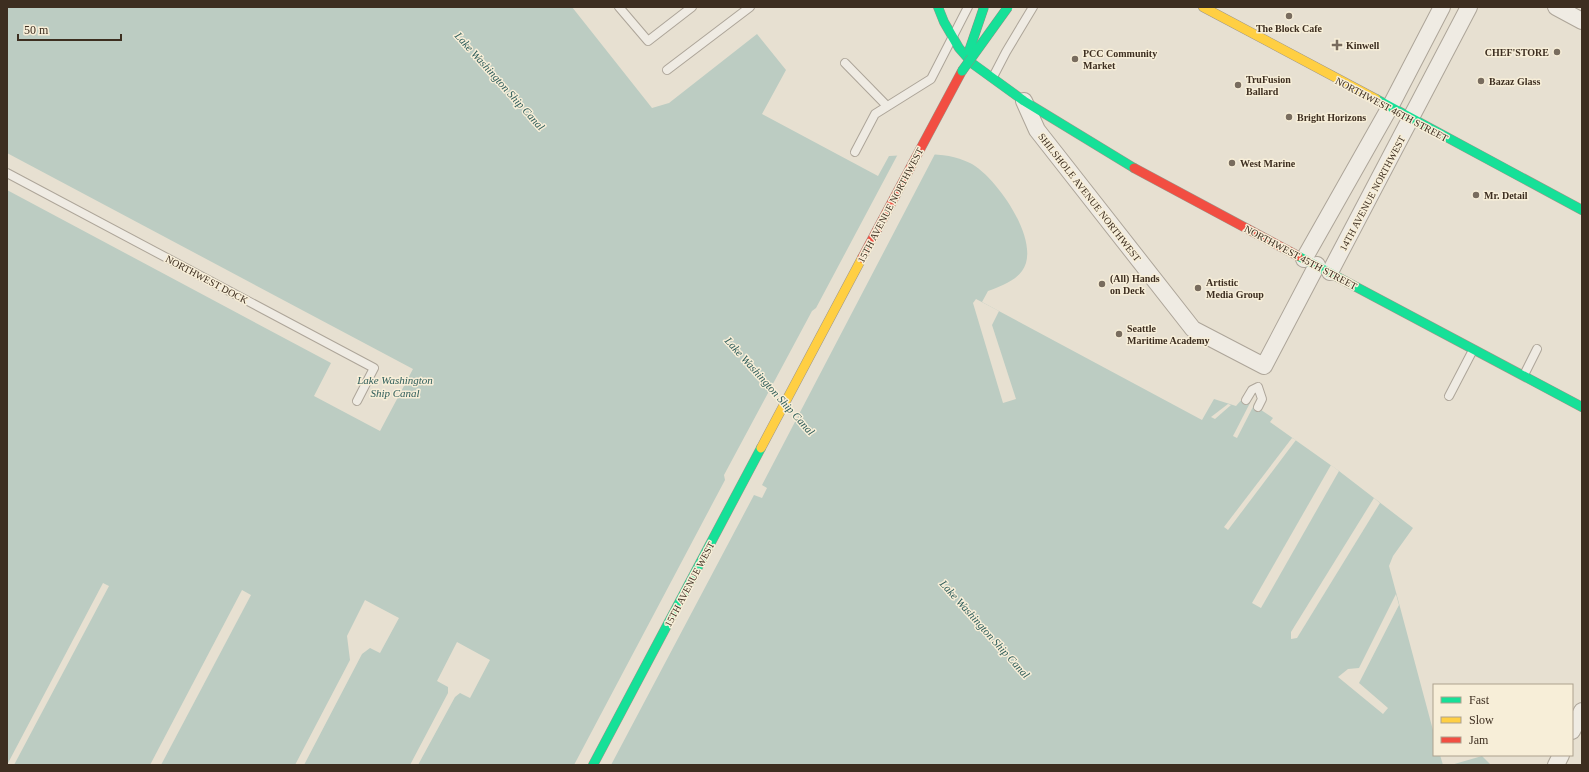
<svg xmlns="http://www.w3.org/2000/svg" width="1589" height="772" font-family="Georgia,serif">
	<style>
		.water { fill: #bcccc2 }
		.pier { fill: #e7e0d1 }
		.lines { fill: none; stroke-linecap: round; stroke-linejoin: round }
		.lane-casing { stroke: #ada599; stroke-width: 10 }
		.street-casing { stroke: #ada599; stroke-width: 18 }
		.fast-casing { stroke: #9c958a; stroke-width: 10 }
		.slow-casing { stroke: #9c958a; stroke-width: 10 }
		.jam-casing { stroke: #9c958a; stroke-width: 10 }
		.lane { stroke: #efebe3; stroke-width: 8 }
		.street { stroke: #efebe3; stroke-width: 16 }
		.fast { stroke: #16e098; stroke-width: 9 }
		.slow { stroke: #ffcf43; stroke-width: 9 }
		.jam { stroke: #f24e42; stroke-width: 9 }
		.fast-bridge-casing { stroke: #928b80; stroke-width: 10; stroke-linecap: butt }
		.fast-bridge { stroke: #16e098; stroke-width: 9 }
		.poi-dot { fill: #786c5e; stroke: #f7eed8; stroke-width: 1.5 }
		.labels { text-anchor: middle; stroke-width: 3; stroke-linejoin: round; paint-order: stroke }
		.poi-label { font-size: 10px; font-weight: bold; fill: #3d2e20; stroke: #f7eed8; text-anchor: start }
		.street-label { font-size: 10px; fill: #3d2e20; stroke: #f7eed8 }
		.water-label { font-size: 11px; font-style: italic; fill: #2f5d5a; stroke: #f7eed8 }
	</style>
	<rect width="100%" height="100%" fill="#e7e0d1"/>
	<!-- water -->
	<g class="water">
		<path d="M7,7H572L652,108L669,103L757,34L786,70L762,114L878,176L889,156C917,155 944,150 970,163C996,176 1043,243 1022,271C1015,281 999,287 988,291L982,302L1202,420L1214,399L1236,406L1243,398L1273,418L1270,422L1339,471L1413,528L1393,556L1389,566L1434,734V755H1440L1443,765H7Z"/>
		<path d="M1482,756L1491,765H1451Z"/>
	</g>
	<!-- pier -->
	<g class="pier">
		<path d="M936,152L762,485L767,488L762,498L754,495L611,765H574L725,480L724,475L812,311L816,308L898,154Z"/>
		<path d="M7,153L413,369L380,431L314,396L331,363L7,190Z"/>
		<path d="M976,299L999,311L992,325L1016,399L1003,403L973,303Z"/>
		<path d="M1251,401L1255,403L1237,438L1233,436Z"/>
		<path d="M1228,404L1231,405L1215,419L1211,417Z"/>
		<path d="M1292,438L1296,440L1228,530L1224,527Z"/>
		<path d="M1331,465L1339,471L1261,608L1252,603Z"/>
		<path d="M1374,498L1380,503L1297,638L1291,639V632Z"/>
		<path d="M103,583L109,586L14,765H7Z"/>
		<path d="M242,590L251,595L161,765H150Z"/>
		<path d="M1396,594L1399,605L1359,683L1388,708L1383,714L1338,677L1348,669L1359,668Z"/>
		<path d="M365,600L399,618L380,653L370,648L362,654L304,765H295L350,660L347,636Z"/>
		<path d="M457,642L490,660L470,698L460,693L455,697L418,765H410L448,693V687L437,681Z"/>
	</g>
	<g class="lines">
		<defs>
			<g id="lane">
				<path d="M619,7L648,41L692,7"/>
				<path d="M845,63L887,106"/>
				<path d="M667,70L750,7"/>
				<path d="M993,77L1006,52L1033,7"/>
				<path d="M855,152L875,114L931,79L968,7"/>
				<path d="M7,173L374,368L357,401"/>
				<path d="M1524,375L1537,349"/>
				<path d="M1449,396L1473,350"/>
				<path d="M1246,400L1252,390L1258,387L1262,399L1258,407"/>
			</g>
			<g id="street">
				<path d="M1556,7L1582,21"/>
				<path d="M1024,101L1037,130L1193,329L1264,366L1317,265"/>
				<path d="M1304,259L1390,107L1442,7"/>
				<path d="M1330,272L1469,7"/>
				<path d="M1572,731L1582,711"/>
				<path d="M1556,765L1561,755"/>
			</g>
			<g id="fast">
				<path d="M938,7L944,22L959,48L973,64L1024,101L1134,168"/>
				<path d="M1376,99L1582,210"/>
				<path d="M1298,256L1582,407"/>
				<path d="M593,765L761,448"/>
			</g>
			<g id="slow">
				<path d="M1203,7L1376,99"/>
				<path d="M761,448L862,258"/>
			</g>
			<g id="jam">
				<path d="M1134,168L1298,256"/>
				<path d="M862,258L962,71"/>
			</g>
		</defs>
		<!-- lane casing -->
		<use href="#lane" class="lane-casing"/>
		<!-- street casing -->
		<use href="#street" class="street-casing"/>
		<!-- fast casing -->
		<use href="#fast" class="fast-casing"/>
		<!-- slow casing -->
		<use href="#slow" class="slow-casing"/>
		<!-- jam casing -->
		<use href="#jam" class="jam-casing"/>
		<!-- lane -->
		<use href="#lane" class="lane"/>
		<!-- street -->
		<use href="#street" class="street"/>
		<!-- fast -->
		<use href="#fast" class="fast"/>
		<!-- slow -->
		<use href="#slow" class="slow"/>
		<!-- jam -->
		<use href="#jam" class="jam"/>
		<defs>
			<g id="fast-bridge">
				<path d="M969,51L984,7"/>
				<path d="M962,71L1008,7"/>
			</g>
		</defs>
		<!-- fast-bridge casing -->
		<use href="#fast-bridge" class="fast-bridge-casing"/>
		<!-- fast-bridge -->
		<use href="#fast-bridge" class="fast-bridge"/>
	</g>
	<!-- markers -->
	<g class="poi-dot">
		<circle cx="1289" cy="16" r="4"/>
		<path d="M1335 39h4v4h4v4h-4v4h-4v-4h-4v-4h4z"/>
		<circle cx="1557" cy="52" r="4"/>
		<circle cx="1075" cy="59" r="4"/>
		<circle cx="1481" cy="81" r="4"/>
		<circle cx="1238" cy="85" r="4"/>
		<circle cx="1289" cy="117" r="4"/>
		<circle cx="1232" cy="163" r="4"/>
		<circle cx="1476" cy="195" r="4"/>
		<circle cx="1102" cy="284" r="4"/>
		<circle cx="1198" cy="288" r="4"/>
		<circle cx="1119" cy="334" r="4"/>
	</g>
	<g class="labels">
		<!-- poi labels -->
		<g class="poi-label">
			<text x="1289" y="32" text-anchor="middle">The Block Cafe</text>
			<text x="1346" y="49">Kinwell</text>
			<text x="1549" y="56" text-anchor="end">CHEF'STORE</text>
			<text x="1083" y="57">PCC Community<tspan x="1083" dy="12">Market</tspan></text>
			<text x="1246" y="83">TruFusion<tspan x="1246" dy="12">Ballard</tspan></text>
			<text x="1489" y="85">Bazaz Glass</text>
			<text x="1297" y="121">Bright Horizons</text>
			<text x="1240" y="167">West Marine</text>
			<text x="1484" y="199">Mr. Detail</text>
			<text x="1110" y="282">(All) Hands<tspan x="1110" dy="12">on Deck</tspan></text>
			<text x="1206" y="286">Artistic<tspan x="1206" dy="12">Media Group</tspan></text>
			<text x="1127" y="332">Seattle<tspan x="1127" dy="12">Maritime Academy</tspan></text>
		</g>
		<!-- street labels -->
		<g class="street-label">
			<text transform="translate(1392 109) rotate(28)" y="4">NORTHWEST 46TH STREET</text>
			<text transform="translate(1372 193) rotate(-62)" y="4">14TH AVENUE NORTHWEST</text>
			<text transform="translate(1090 197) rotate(52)" y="4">SHILSHOLE AVENUE NORTHWEST</text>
			<text transform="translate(890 205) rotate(-62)" y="4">15TH AVENUE NORTHWEST</text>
			<text transform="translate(1301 257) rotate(28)" y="4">NORTHWEST 45TH STREET</text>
			<text transform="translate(207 279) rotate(28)" y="4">NORTHWEST DOCK</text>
			<text transform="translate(689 584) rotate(-62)" y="4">15TH AVENUE WEST</text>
		</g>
		<!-- water labels -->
		<g class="water-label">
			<text transform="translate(500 81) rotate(48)" y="4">Lake Washington Ship Canal</text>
			<text x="395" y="384">Lake Washington<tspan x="395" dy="13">Ship Canal</tspan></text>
			<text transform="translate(770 386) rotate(48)" y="4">Lake Washington Ship Canal</text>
			<text transform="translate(985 629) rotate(48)" y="4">Lake Washington Ship Canal</text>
		</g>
	</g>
	<!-- border -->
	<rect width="1589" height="772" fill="none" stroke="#3d2e20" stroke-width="16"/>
	<!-- legend -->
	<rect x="1433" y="684" width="140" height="72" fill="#f7eed8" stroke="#ada18e"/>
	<rect x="1441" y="697" width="20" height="6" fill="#16e098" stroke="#ada18e"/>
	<text x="1469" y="704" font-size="12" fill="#3d2e20">Fast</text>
	<rect x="1441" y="717" width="20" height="6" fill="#ffcf43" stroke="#ada18e"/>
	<text x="1469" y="724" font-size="12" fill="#3d2e20">Slow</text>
	<rect x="1441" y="737" width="20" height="6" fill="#f24e42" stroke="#ada18e"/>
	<text x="1469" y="744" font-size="12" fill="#3d2e20">Jam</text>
	<!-- scale -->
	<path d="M18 34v6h103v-6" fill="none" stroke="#3d2e20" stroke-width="2"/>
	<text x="24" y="34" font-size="12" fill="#3d2e20" stroke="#f7eed8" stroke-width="3" paint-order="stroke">50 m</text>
</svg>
